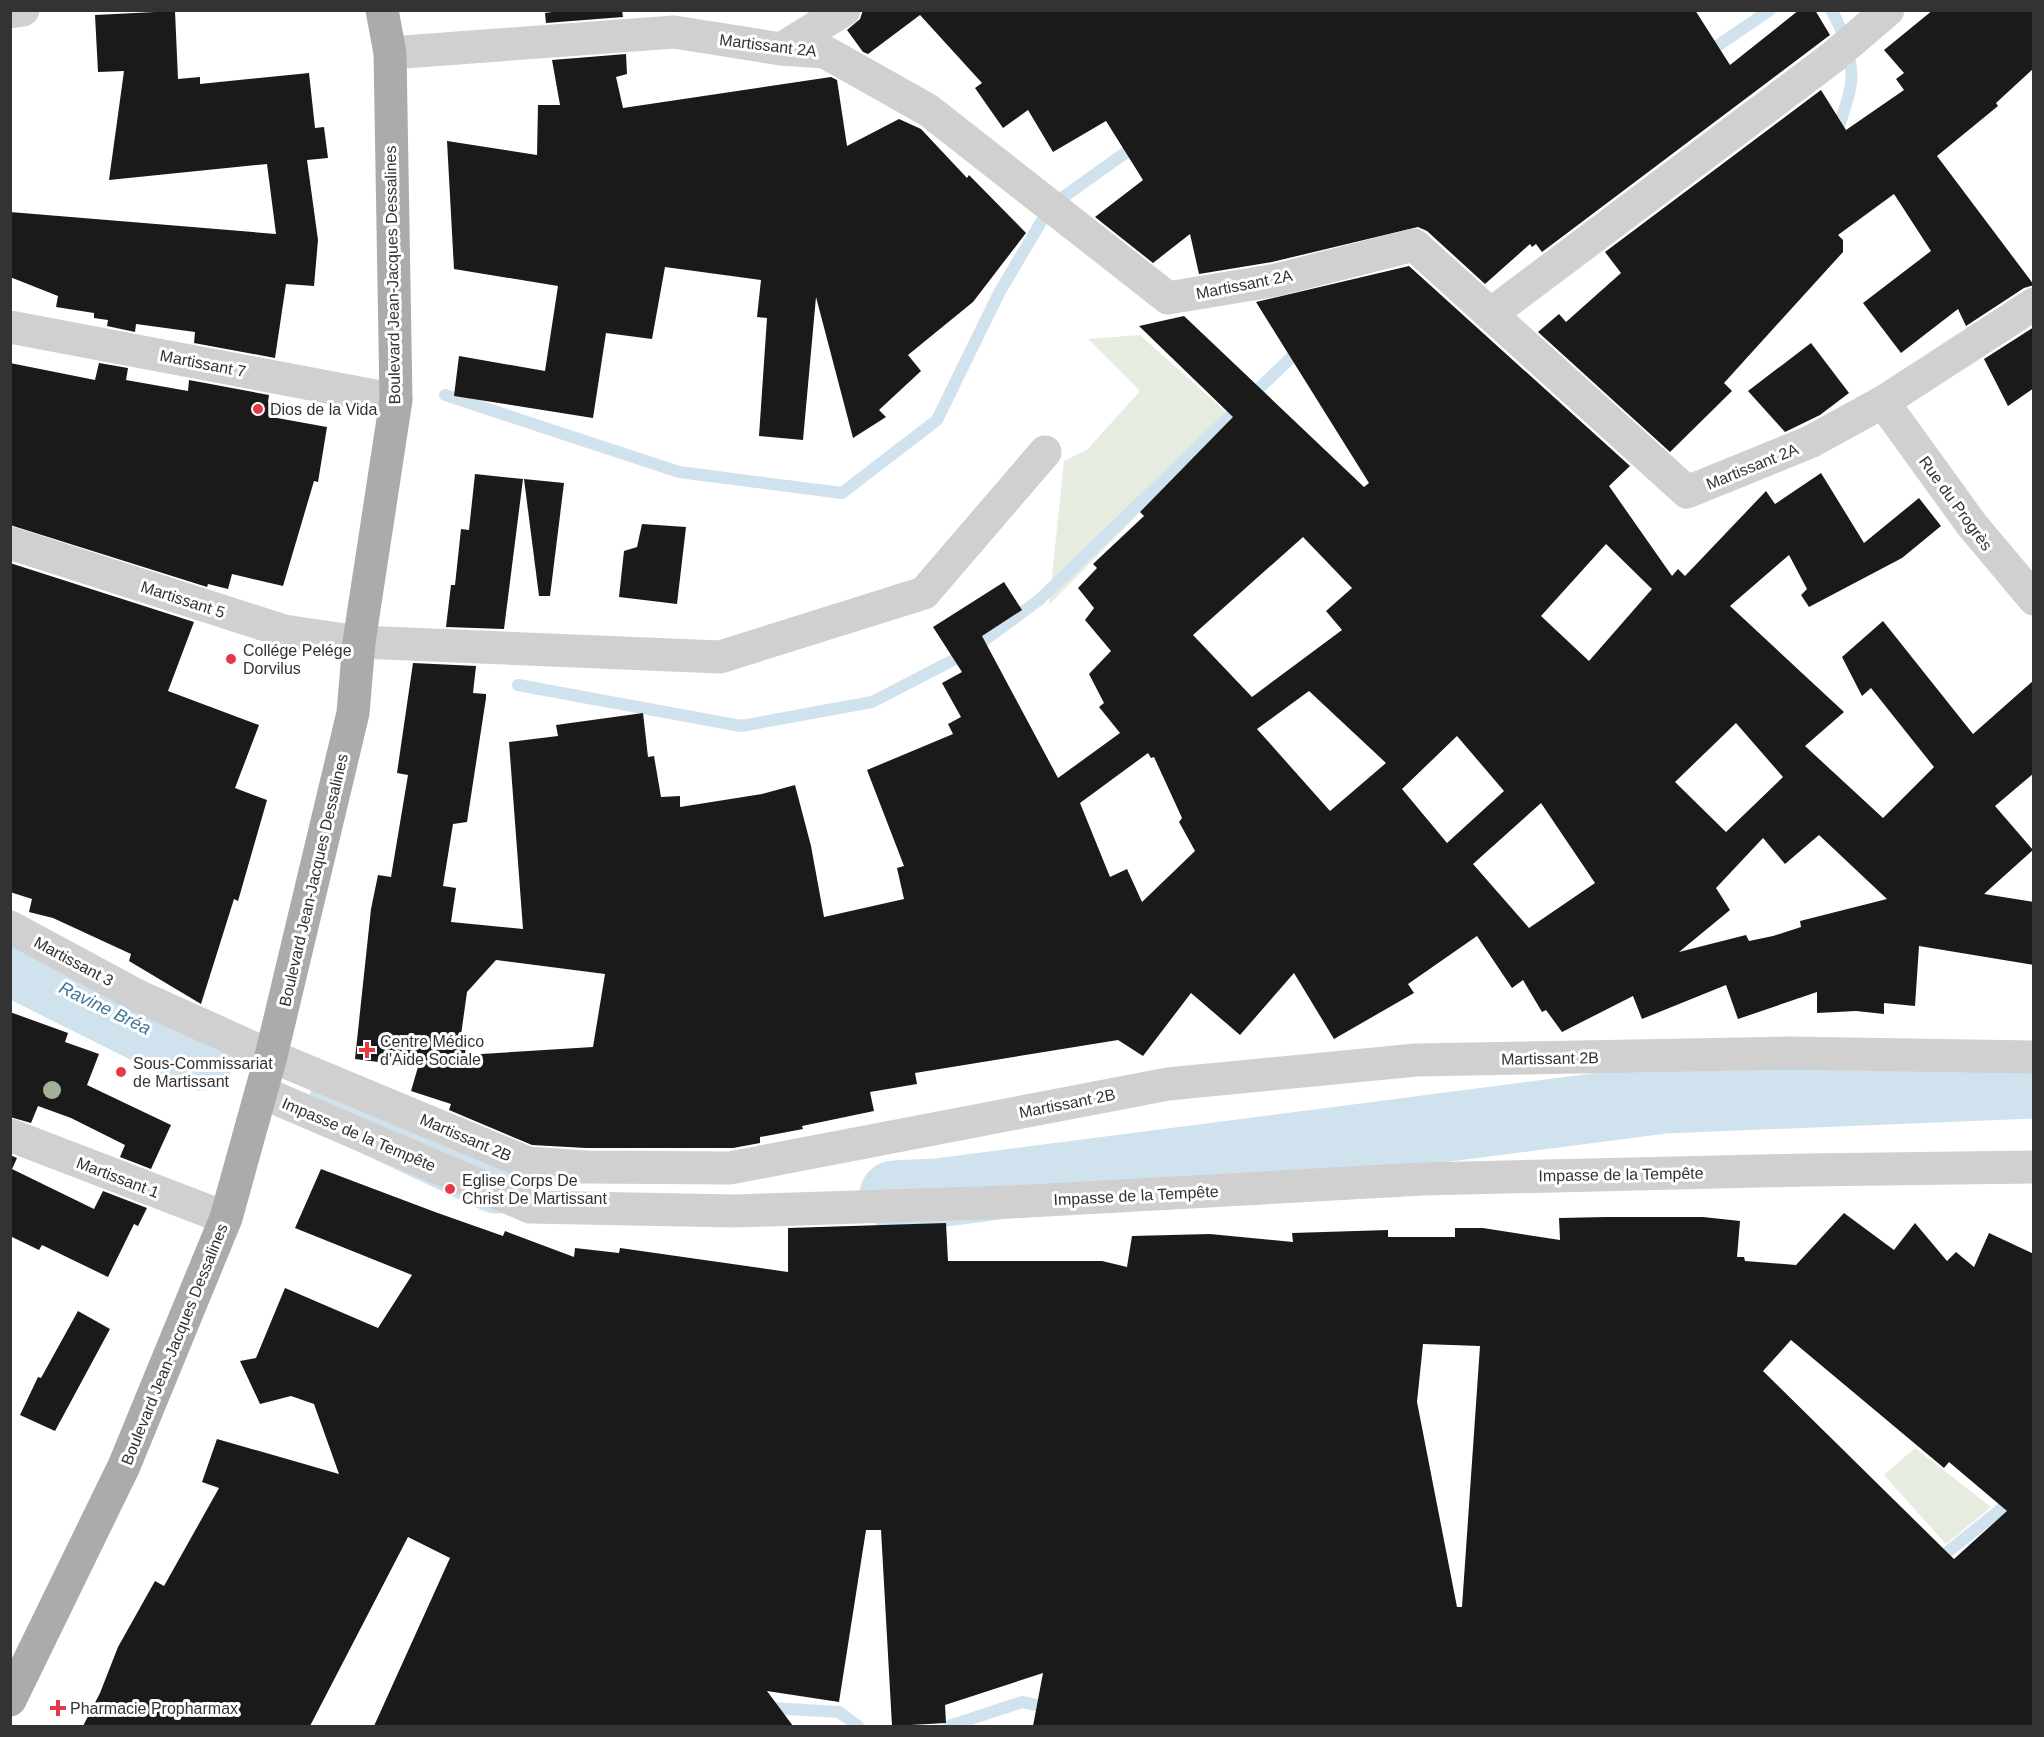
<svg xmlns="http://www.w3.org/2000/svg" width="2044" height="1737" font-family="Arial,sans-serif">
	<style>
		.green { fill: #e6ecdf }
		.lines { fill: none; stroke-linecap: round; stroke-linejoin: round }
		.stream { stroke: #cfe2ee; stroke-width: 12 }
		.river { stroke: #cfe2ee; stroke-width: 69 }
		.building { fill: #1a1a1a; fill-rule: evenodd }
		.minor { stroke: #d0d0d0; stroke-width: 33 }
		.major { stroke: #ababab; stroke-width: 33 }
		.tree { fill: #a2b095 }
		.poi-dot { fill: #e63946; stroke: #fff; stroke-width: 2 }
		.labels { text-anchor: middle; stroke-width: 6; stroke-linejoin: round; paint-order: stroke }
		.street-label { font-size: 16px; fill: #333; stroke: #fff }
		.poi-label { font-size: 16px; fill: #333; stroke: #fff; text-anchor: start }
		.water-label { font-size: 18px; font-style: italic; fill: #3f7597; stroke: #fff }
	</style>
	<rect width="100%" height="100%" fill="#fff"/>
	<!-- green -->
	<g class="green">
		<path d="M1140,335L1227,413L1235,415L1049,605L1064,461L1087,450L1140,391L1088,339Z"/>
		<path d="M1915,1448L1991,1507L1946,1544L1884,1475Z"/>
	</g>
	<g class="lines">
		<!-- stream -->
		<g class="stream">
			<path d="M1831,10C1842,27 1854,63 1851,84C1849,99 1842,115 1838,130L1833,135"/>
			<path d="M1704,55L1770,10"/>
			<path d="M1062,198L1139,143"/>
			<path d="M445,395L679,472L842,493L937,420L999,293L1041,222"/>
			<path d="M518,685L741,726L872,702L967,653L1039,600L1301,348"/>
			<path d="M1935,1562L2015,1498"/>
			<path d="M771,1708L839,1712L858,1726"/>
			<path d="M949,1726L1022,1702L1051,1708"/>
		</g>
		<!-- river -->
		<g class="river">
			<path d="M10,961L200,1056"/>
			<path d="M342,1106L497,1179"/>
			<path d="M894,1195L937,1193L1664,1099L2034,1084"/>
		</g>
	</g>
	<!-- building -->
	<g class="building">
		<path d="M565,10H622L623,17L546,23L545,13Z"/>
		<path d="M863,10H1695L1730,65L1799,10H1815L1830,35L1542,252L1536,244L1532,247L1530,244L1485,284L1427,231L1418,227L1272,262L1199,274L1190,234L1153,263L1095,217L1143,180L1106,121L1053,152L1028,110L1003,128L975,88L982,83L920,15L868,54L863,52L847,30L860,19Z"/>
		<path d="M1933,10H2034V68L1996,103L1998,106L1937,156L2034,285L2024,288L1966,326L1958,309L1901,353L1863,303L1931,251L1894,194L1838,235L1843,240V252L1724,383L1732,391L1670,452L1538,332L1559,314L1566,322L1621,273L1605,252L1821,90L1846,130L1904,90L1896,79L1904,73L1884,50Z"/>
		<path d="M175,11L178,79L200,77V84L309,73L315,128L324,127L328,158L307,160L318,240L314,286L286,284L275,358L194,343L195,332L136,324L135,332L107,326L108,320L94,318V313L56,307L58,296L10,277V212L276,234L267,164L109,180L124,71L98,72L95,15Z"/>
		<path d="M626,54L627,74L616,77L623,108L831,77L837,80L847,146L899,119L921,129L967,178L969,175L1026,233L973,302L908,355L921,371L879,410L886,417L853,438L816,297L803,440L759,436L767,318L757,317L761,280L665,267L652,339L606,333L593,418L454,396L459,356L545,371L558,286L454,269L447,141L537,155L538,105H560L552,60Z"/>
		<path d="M1409,266L1630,466L1609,486L1672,576L1678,569L1685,576L1766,491L1775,504L1821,473L1864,543L1919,498L1941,526L1902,558L1809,607L1801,595L1807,589L1789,555L1730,606L1844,712L1805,746L1883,818L1934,767L1871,688L1862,696L1842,657L1883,621L1973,734L2034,680V773L1995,806L2033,850L1984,894L2034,902V965L1919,946L1915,1006L1884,1003V1014L1856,1011L1817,1013V992L1738,1019L1726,985L1642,1019L1633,996L1562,1032L1546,1010L1542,1012L1523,980L1512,988L1477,936L1408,984L1414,993L1334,1039L1294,973L1240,1035L1191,993L1143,1056L1118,1040L915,1073L917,1084L870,1092L874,1111L802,1126L803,1129L760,1137V1143L733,1148H586L532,1145L449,1110L451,1104L411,1091L418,1067L355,1059L371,909L378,875L391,877L408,775L397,773L413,663L476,666L473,693L486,694V698L467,822L453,824L443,886L456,888L451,922L523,929L509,742L558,736L556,725L643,713L648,757L654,756L661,797L680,796V807L762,794L795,785L811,846L824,917L904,899L897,868L904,866L867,770L953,734L948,724L961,717L942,683L962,672L933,627L1004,582L1022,610L982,636L1058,778L1120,733L1099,707L1104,703L1089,674L1111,651L1085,620L1094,608L1078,588L1097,568L1093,564L1144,516L1140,512L1233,417L1139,326L1184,316L1364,487L1369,483L1256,302ZM1303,537L1352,588L1326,611L1342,630L1252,697L1193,635ZM1606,544L1652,589L1589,661L1541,616ZM1309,691L1386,763L1330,811L1257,729ZM1736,723L1783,777L1726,832L1675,782ZM1457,736L1504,791L1447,843L1402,789ZM1148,753L1151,758L1154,757L1182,818L1179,822L1195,851L1142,902L1127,869L1110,877L1080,803ZM1541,803L1595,883L1529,928L1473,864ZM1819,835L1887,899L1800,921L1801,927L1773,936L1749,941L1746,935L1679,952L1730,910L1716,888L1763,838L1785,864ZM496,960L605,974L593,1047L465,1055L466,1043L460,1042L467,992Z"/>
		<path d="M2034,327V388L2008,406L1984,359Z"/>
		<path d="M1811,343L1849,393L1820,415L1785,432L1748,391Z"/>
		<path d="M10,363L95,380L99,363L128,368L126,380L188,391L189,380L269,395L268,402L280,405L277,418L327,427L318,482L314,481L283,586L232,574L228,589L208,584L207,587L10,525Z"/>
		<path d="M475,474L523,479L504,629L446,627L451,585H455L461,529L469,530Z"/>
		<path d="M524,479L564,483L550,596H539Z"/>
		<path d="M642,524L686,527L677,604L619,597L624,551L637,547Z"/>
		<path d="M10,563L194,622L168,691L259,725L235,788L267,800L238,901L234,899L201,1004L129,961L131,954L53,918L29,912L32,899L10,892Z"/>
		<path d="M10,1012L68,1033L65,1042L99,1054L87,1085L171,1125L151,1169L120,1157L125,1145L71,1118L38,1106L31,1123L10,1117Z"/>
		<path d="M10,1155L17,1158L12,1169L94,1209L103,1191L147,1208L138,1226L134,1224L108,1277L42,1245L39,1250L10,1236Z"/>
		<path d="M321,1169L435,1212L503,1236L505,1231L574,1257L575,1248L619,1253L620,1248L788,1272V1228L946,1223L948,1261H1102L1127,1267L1132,1236L1210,1234L1293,1242L1292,1233L1388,1230V1237H1455V1228H1483L1560,1240L1559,1218L1606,1217H1703L1740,1221L1737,1257H1744L1745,1261L1796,1265L1844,1213L1894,1250L1915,1223L1947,1261L1956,1252L1974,1267L1989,1233L2034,1254V1726H1033L1043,1673L945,1705L946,1723L892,1726L881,1530H866L839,1702L767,1691L793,1726H374L450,1558L408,1537L310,1726H83L100,1693L118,1647L155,1581L164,1586L219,1488L202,1482L217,1439L339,1474L314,1404L291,1396L260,1404L240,1361L256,1358L285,1288L378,1328L412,1275L295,1228ZM1791,1340L1944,1468L1949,1462L2007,1511L1954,1559L1763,1371ZM1423,1344L1480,1346L1462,1607H1457L1417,1402Z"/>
		<path d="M78,1311L110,1329L55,1431L20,1415L38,1377L41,1378Z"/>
	</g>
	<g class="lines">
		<!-- minor -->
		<g class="minor">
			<path d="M10,12L23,10"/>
			<path d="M781,49L844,10"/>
			<path d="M390,53L674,32L781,49L825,52L928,110L1168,298L1276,280L1414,245L1687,492L1810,442L1883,402L2034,304"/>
			<path d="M1491,314L1833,57L1888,10"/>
			<path d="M10,327L396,400"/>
			<path d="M1883,402L1972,525L2034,599"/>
			<path d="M10,543L284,631L359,642L720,657L924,593L1045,452"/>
			<path d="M10,927L138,996L271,1056L528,1163L585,1167L730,1168L1168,1084L1416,1060L1788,1053L2034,1057"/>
			<path d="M261,1092L530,1207L735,1211L1010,1202L1423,1179L1806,1170L2034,1167"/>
			<path d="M10,1135L226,1218"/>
		</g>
		<!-- major -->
		<path class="major" d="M10,1700L124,1466L226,1218L271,1056L353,713L359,642L396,400L390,53L382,10"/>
	</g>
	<!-- trees -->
	<circle class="tree" cx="52" cy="1090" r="9"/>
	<!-- markers -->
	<g class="poi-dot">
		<circle cx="258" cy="409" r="6"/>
		<circle cx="231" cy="659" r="6"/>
		<path d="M364 1041h6v6h6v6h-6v6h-6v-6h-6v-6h6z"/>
		<circle cx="121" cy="1072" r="6"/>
		<circle cx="450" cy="1189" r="6"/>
		<path d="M55 1699h6v6h6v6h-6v6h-6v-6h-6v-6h6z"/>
	</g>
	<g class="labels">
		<!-- street labels -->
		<g class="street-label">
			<text transform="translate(768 45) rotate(7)" y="6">Martissant 2A</text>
			<text transform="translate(392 275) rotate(-91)" y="6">Boulevard Jean-Jacques Dessalines</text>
			<text transform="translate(1244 284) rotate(-11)" y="6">Martissant 2A</text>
			<text transform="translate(203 363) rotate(11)" y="6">Martissant 7</text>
			<text transform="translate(1752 466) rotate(-22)" y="6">Martissant 2A</text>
			<text transform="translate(1956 503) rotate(54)" y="6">Rue du Progrès</text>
			<text transform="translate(183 599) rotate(18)" y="6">Martissant 5</text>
			<text transform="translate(313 880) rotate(-77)" y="6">Boulevard Jean-Jacques Dessalines</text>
			<text transform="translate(74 961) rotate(28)" y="6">Martissant 3</text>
			<text transform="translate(1550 1058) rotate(-1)" y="6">Martissant 2B</text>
			<text transform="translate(1067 1103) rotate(-11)" y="6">Martissant 2B</text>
			<text transform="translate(359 1134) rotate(23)" y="6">Impasse de la Tempête</text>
			<text transform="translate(466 1137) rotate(23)" y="6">Martissant 2B</text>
			<text transform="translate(1621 1174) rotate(-1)" y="6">Impasse de la Tempête</text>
			<text transform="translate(118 1177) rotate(21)" y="6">Martissant 1</text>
			<text transform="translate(1136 1195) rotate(-3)" y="6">Impasse de la Tempête</text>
			<text transform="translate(174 1344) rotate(-68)" y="6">Boulevard Jean-Jacques Dessalines</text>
		</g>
		<!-- poi labels -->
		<g class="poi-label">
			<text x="270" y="415">Dios de la Vida</text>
			<text x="243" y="656">Collége Pelége<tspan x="243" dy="18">Dorvilus</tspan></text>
			<text x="380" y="1047">Centre Médico<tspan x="380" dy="18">d'Aide Sociale</tspan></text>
			<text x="133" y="1069">Sous-Commissariat<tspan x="133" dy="18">de Martissant</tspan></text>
			<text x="462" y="1186">Eglise Corps De<tspan x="462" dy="18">Christ De Martissant</tspan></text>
			<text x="70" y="1714">Pharmacie Propharmax</text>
		</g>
		<!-- water labels -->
		<g class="water-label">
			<text transform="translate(105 1008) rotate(26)" y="6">Ravine Bréa</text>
		</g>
	</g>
	<!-- border -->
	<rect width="2044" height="1737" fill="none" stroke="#333333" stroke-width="24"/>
</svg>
